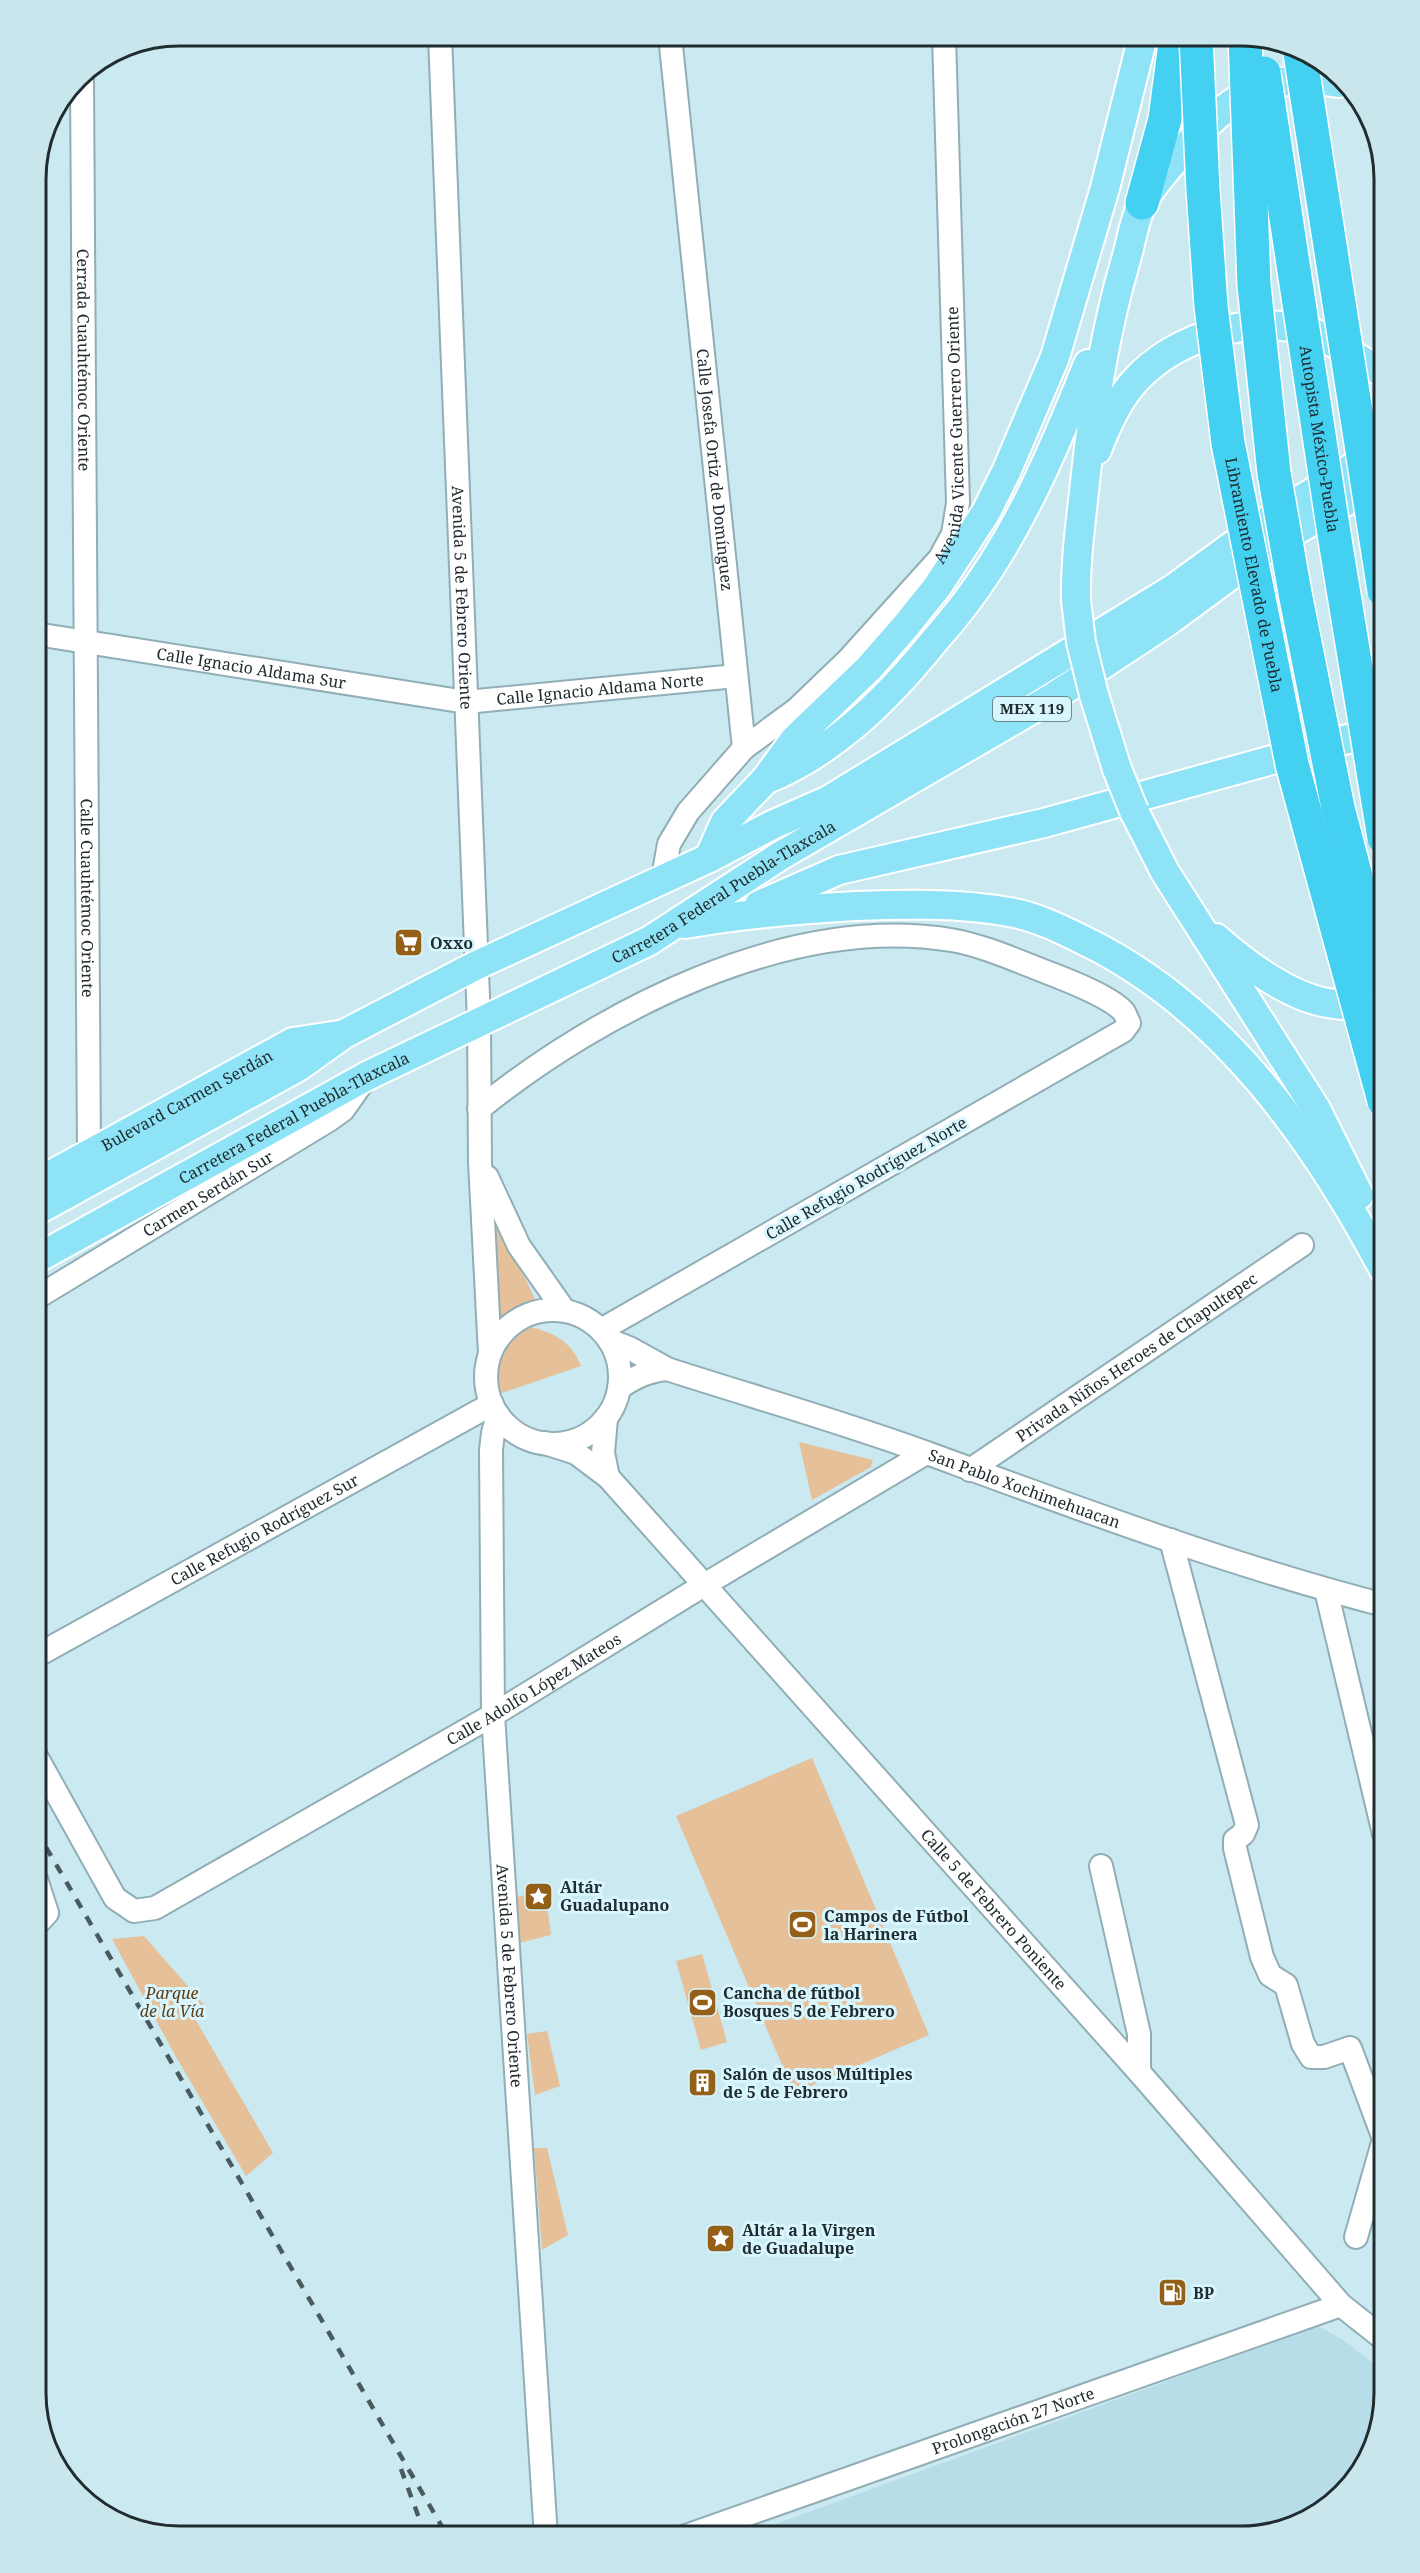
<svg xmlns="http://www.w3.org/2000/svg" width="1420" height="2573" font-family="'Noto Serif',serif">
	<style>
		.built { fill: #b6dde8 }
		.green { fill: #e6c099 }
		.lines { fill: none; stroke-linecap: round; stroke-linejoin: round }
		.minor-casing { stroke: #91aeb6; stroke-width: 26 }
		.major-casing { stroke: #fff; stroke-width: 32 }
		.highway-casing { stroke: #fff; stroke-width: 36 }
		.minor { stroke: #fff; stroke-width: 22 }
		.major { stroke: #8fe3f7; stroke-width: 28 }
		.highway { stroke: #44d1f1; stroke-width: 33 }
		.rail { stroke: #4a5b5f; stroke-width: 4.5; stroke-dasharray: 10 10; stroke-linecap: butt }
		.major-bridge-casing { stroke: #fff; stroke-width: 32; stroke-linecap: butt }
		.highway-bridge-casing { stroke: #fff; stroke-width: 36; stroke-linecap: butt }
		.major-bridge { stroke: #8fe3f7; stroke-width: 28 }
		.highway-bridge { stroke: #44d1f1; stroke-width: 33 }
		.labels { text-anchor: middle; stroke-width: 6; stroke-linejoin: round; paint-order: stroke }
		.shield { fill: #d8f6fe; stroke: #57696d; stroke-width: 1.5 }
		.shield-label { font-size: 15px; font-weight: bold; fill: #202c2f }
		.street-label { font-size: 16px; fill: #202c2f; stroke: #d8f6fe }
		.poi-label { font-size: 16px; font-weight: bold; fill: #202c2f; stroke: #d8f6fe; text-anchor: start }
		.park-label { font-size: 16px; font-style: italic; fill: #5b3b14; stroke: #d8f6fe }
		.rim { fill: none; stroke: #202c2f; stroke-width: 3 }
	</style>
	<rect width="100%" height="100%" fill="#cbe9f1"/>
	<!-- built -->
	<path class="built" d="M1318,2326L1345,2341L1379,2368L1384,2374V2394L1360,2473L1296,2526L1241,2537H740Z"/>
	<!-- green -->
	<g class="green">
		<path d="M501,1227L539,1308L491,1319L488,1230Z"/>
		<path d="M525,1326C551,1331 571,1340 581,1366L493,1396C486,1365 491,1336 525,1326Z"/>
		<path d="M799,1442L873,1460L871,1467L812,1500Z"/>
		<path d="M812,1758L929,2035L794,2093L676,1816Z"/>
		<path d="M545,1890L551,1935L519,1943L517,1897Z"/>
		<path d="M144,1936L207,2008L194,2017L273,2153L246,2176L176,2057L112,1939Z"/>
		<path d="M702,1954L727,2042L701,2050L676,1961Z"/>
		<path d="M547,2031L560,2086L535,2095L527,2034Z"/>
		<path d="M534,2148H547L568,2235L542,2250Z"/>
	</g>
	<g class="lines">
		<defs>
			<g id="minor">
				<path id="s1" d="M440,36L479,1022L480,1162L490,1354"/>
				<path id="s2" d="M670,36L744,748"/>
				<path id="s3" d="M82,80L89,1153"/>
				<path id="s4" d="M36,634L466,702L736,676"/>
				<path id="s5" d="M663,877L669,844L688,812L744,748L797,709L847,661L940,558L953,534L958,503L944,36"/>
				<path d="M479,1109C602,1010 788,914 951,940C981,945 1013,959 1041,970C1062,978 1108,995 1123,1011C1125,1013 1127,1019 1129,1023L1123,1031L601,1330"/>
				<path d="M487,1177L519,1246L564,1310"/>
				<path id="s6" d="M36,1298L329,1120L343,1110L365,1079"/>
				<circle cx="553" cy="1377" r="67"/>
				<path id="s7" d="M609,1340L629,1348L667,1369C754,1397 842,1422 927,1453C1077,1508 1229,1565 1384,1605"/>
				<path d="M619,1388C635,1377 647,1371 667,1369"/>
				<path id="s8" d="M498,1415L493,1433L491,1450L493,1715L546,2537"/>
				<path d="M606,1418L603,1453L608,1477"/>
				<path id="s9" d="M545,1443L576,1453L608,1477L1139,2072L1341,2305L1384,2339"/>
				<path id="s10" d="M970,1470L1302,1245"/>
				<path d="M1171,1540L1247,1825L1243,1834L1235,1840V1848L1262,1957L1270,1975L1286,1985L1303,2044L1311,2057H1324L1350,2048L1384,2139L1356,2237"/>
				<path d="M1326,1590L1384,1834"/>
				<path id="s11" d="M36,1656L492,1404"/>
				<path id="s12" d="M36,1756L115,1898L134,1911L155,1908L493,1715L704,1585L926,1453"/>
				<path d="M1101,1866L1139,2034V2072"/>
				<path d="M36,1925L47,1913L36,1879"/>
				<path id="s13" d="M683,2537L1341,2305"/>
			</g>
			<g id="major">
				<path d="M1097,450C1106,426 1117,401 1134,382C1175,335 1258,311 1316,334C1341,344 1360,362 1384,373"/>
				<path d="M1076,600C1075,560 1081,522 1085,482C1093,407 1104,335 1125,263C1131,244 1134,219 1143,202C1152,185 1167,169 1179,155C1225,100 1266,69 1339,83"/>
				<path d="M1094,695L1117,769"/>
				<path d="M765,780C830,754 882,704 926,651C938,636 952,621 964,605C1019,533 1055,447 1088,364"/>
				<path d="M1134,811L1165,872L1316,1109L1359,1195"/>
				<path d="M709,858L725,822L765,780L795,739L869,668L904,628L937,587L986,512L1006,472L1055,357L1105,188L1143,36"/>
				<path d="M759,905L839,870L1044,823L1384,729"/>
				<path d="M685,924C742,914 798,909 856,906C906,904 959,903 1009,912C1034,916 1059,928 1081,939C1220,1005 1314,1138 1384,1270"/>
				<path d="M1216,938C1245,964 1290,997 1328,1003C1347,1007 1365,1005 1384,1003"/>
				<path id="s14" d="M36,1183L293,1042L339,1035"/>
				<path d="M36,1211L298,1067L344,1034L475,966L709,858L772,825L829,800L1173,589L1265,522L1352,468L1384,454"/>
				<path id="s15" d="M36,1259L367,1076L649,941L780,856L1055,696L1167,622L1273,544L1384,479"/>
			</g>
			<path id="highway" d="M1142,203L1165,119L1176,36"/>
		</defs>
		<!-- minor casing -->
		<use href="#minor" class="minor-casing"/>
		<!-- major casing -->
		<use href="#major" class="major-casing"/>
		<!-- highway casing -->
		<use href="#highway" class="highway-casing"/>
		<!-- minor -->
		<use href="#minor" class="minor"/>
		<!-- major -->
		<use href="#major" class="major"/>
		<!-- highway -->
		<use href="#highway" class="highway"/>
		<!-- rail -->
		<g class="rail">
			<path d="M36,1830L448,2537"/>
			<path d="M401,2469L426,2537"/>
		</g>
		<defs>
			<g id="major-bridge">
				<path d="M1076,600L1081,642L1094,695"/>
				<path d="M1117,769L1134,811"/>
			</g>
			<g id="highway-bridge">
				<path id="s16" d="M1196,36L1203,190L1211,306L1228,443L1292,764L1384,1101"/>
				<path d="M1245,36L1254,285L1274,473L1295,593L1338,808L1384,984"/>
				<path d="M1300,53L1384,591"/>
				<path id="s17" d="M1264,73L1335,540L1384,838"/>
			</g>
		</defs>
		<!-- major-bridge casing -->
		<use href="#major-bridge" class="major-bridge-casing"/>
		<!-- highway-bridge casing -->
		<use href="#highway-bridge" class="highway-bridge-casing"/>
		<!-- major-bridge -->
		<use href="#major-bridge" class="major-bridge"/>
		<!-- highway-bridge -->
		<use href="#highway-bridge" class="highway-bridge"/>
	</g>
	<!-- icons -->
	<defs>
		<symbol id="supermarket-square" viewBox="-11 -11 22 22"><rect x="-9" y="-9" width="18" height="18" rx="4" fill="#945f16" stroke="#d8f6fe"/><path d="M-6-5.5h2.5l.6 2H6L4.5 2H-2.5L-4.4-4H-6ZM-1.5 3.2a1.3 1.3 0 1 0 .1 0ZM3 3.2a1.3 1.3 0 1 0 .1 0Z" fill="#fff"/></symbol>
		<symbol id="sight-square" viewBox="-11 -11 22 22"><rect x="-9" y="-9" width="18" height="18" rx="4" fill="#945f16" stroke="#d8f6fe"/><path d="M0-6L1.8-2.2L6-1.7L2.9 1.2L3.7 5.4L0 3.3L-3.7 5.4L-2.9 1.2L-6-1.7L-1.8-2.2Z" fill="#fff"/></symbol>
		<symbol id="stadium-square" viewBox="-11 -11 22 22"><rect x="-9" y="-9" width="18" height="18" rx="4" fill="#945f16" stroke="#d8f6fe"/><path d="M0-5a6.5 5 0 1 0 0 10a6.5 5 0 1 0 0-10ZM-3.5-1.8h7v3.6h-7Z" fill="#fff"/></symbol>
		<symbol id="building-square" viewBox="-11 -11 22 22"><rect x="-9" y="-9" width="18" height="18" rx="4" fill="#945f16" stroke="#d8f6fe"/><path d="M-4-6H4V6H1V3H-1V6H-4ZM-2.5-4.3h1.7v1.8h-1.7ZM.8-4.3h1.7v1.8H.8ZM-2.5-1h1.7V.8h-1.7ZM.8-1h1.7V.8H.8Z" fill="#fff"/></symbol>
		<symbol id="fuel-square" viewBox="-11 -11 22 22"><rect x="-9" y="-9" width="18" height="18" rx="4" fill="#945f16" stroke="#d8f6fe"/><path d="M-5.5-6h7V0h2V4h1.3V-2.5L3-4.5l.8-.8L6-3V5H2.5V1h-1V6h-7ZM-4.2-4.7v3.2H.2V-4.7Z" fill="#fff"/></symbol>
	</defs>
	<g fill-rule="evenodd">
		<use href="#supermarket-square" x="392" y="926" width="33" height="33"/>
		<use href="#sight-square" x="522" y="1880" width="33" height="33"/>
		<use href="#stadium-square" x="786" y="1908" width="33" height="33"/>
		<use href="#stadium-square" x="686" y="1986" width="33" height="33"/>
		<use href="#building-square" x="686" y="2066" width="33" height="33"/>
		<use href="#sight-square" x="704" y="2222" width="33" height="33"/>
		<use href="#fuel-square" x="1156" y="2276" width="33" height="33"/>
	</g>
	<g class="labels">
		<!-- shield labels -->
		<rect class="shield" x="993" y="697" width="78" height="24" rx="4.5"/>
		<g class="shield-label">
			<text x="1032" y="714">MEX 119</text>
		</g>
		<!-- street labels -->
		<g class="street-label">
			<text dy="6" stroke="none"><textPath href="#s3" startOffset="280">Cerrada Cuauhtémoc Oriente</textPath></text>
			<text dy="6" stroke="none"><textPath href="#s5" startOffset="555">Avenida Vicente Guerrero Oriente</textPath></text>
			<text dy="6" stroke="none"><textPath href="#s17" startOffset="370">Autopista México-Puebla</textPath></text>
			<text dy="6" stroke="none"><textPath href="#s2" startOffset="436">Calle Josefa Ortiz de Domínguez</textPath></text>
			<text dy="6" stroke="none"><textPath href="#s16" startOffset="543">Libramiento Elevado de Puebla</textPath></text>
			<text dy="6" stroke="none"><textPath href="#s1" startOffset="562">Avenida 5 de Febrero Oriente</textPath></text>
			<text dy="6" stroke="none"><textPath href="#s4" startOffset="218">Calle Ignacio Aldama Sur</textPath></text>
			<text dy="6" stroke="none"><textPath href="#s4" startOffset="570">Calle Ignacio Aldama Norte</textPath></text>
			<text dy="6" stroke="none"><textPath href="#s15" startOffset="780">Carretera Federal Puebla-Tlaxcala</textPath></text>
			<text dy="6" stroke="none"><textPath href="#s3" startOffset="818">Calle Cuauhtémoc Oriente</textPath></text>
			<text dy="6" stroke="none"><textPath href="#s14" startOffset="172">Bulevard Carmen Serdán</textPath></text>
			<text dy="6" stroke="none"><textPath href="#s15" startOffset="294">Carretera Federal Puebla-Tlaxcala</textPath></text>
			<text transform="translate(866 1178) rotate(-30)" y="6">Calle Refugio Rodríguez Norte</text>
			<text dy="6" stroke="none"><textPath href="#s6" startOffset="201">Carmen Serdán Sur</textPath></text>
			<text dy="6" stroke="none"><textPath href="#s10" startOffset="201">Privada Niños Heroes de Chapultepec</textPath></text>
			<text dy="6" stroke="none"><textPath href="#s7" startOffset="442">San Pablo Xochimehuacan</textPath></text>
			<text dy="6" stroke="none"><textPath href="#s11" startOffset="261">Calle Refugio Rodríguez Sur</textPath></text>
			<text dy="6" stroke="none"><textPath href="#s12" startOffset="644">Calle Adolfo López Mateos</textPath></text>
			<text dy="6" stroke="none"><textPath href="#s9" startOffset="652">Calle 5 de Febrero Poniente</textPath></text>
			<text dy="6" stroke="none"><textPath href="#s8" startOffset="562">Avenida 5 de Febrero Oriente</textPath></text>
			<text dy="6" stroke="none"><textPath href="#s13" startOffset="350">Prolongación 27 Norte</textPath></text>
		</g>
		<!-- poi labels -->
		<g class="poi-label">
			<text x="430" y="949">Oxxo</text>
			<text x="560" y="1893">Altár<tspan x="560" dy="18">Guadalupano</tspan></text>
			<text x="824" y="1922">Campos de Fútbol<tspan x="824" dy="18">la Harinera</tspan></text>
			<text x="723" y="1999">Cancha de fútbol<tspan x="723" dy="18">Bosques 5 de Febrero</tspan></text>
			<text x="723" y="2080">Salón de usos Múltiples<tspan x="723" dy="18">de 5 de Febrero</tspan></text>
			<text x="742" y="2236">Altár a la Virgen<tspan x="742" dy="18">de Guadalupe</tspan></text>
			<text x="1193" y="2299">BP</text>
		</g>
		<!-- park labels -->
		<g class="park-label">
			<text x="172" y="1999">Parque<tspan x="172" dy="18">de la Vía</tspan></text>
		</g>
	</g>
	<!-- crop -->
	<path d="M0 0H1420V2573H0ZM179 46H1241A133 133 0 0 1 1374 179V2393A133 133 0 0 1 1241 2526H179A133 133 0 0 1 46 2393V179A133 133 0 0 1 179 46Z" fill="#c9e6ed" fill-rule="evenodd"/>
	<path class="rim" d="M179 46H1241A133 133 0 0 1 1374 179V2393A133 133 0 0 1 1241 2526H179A133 133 0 0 1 46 2393V179A133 133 0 0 1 179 46Z"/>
</svg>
